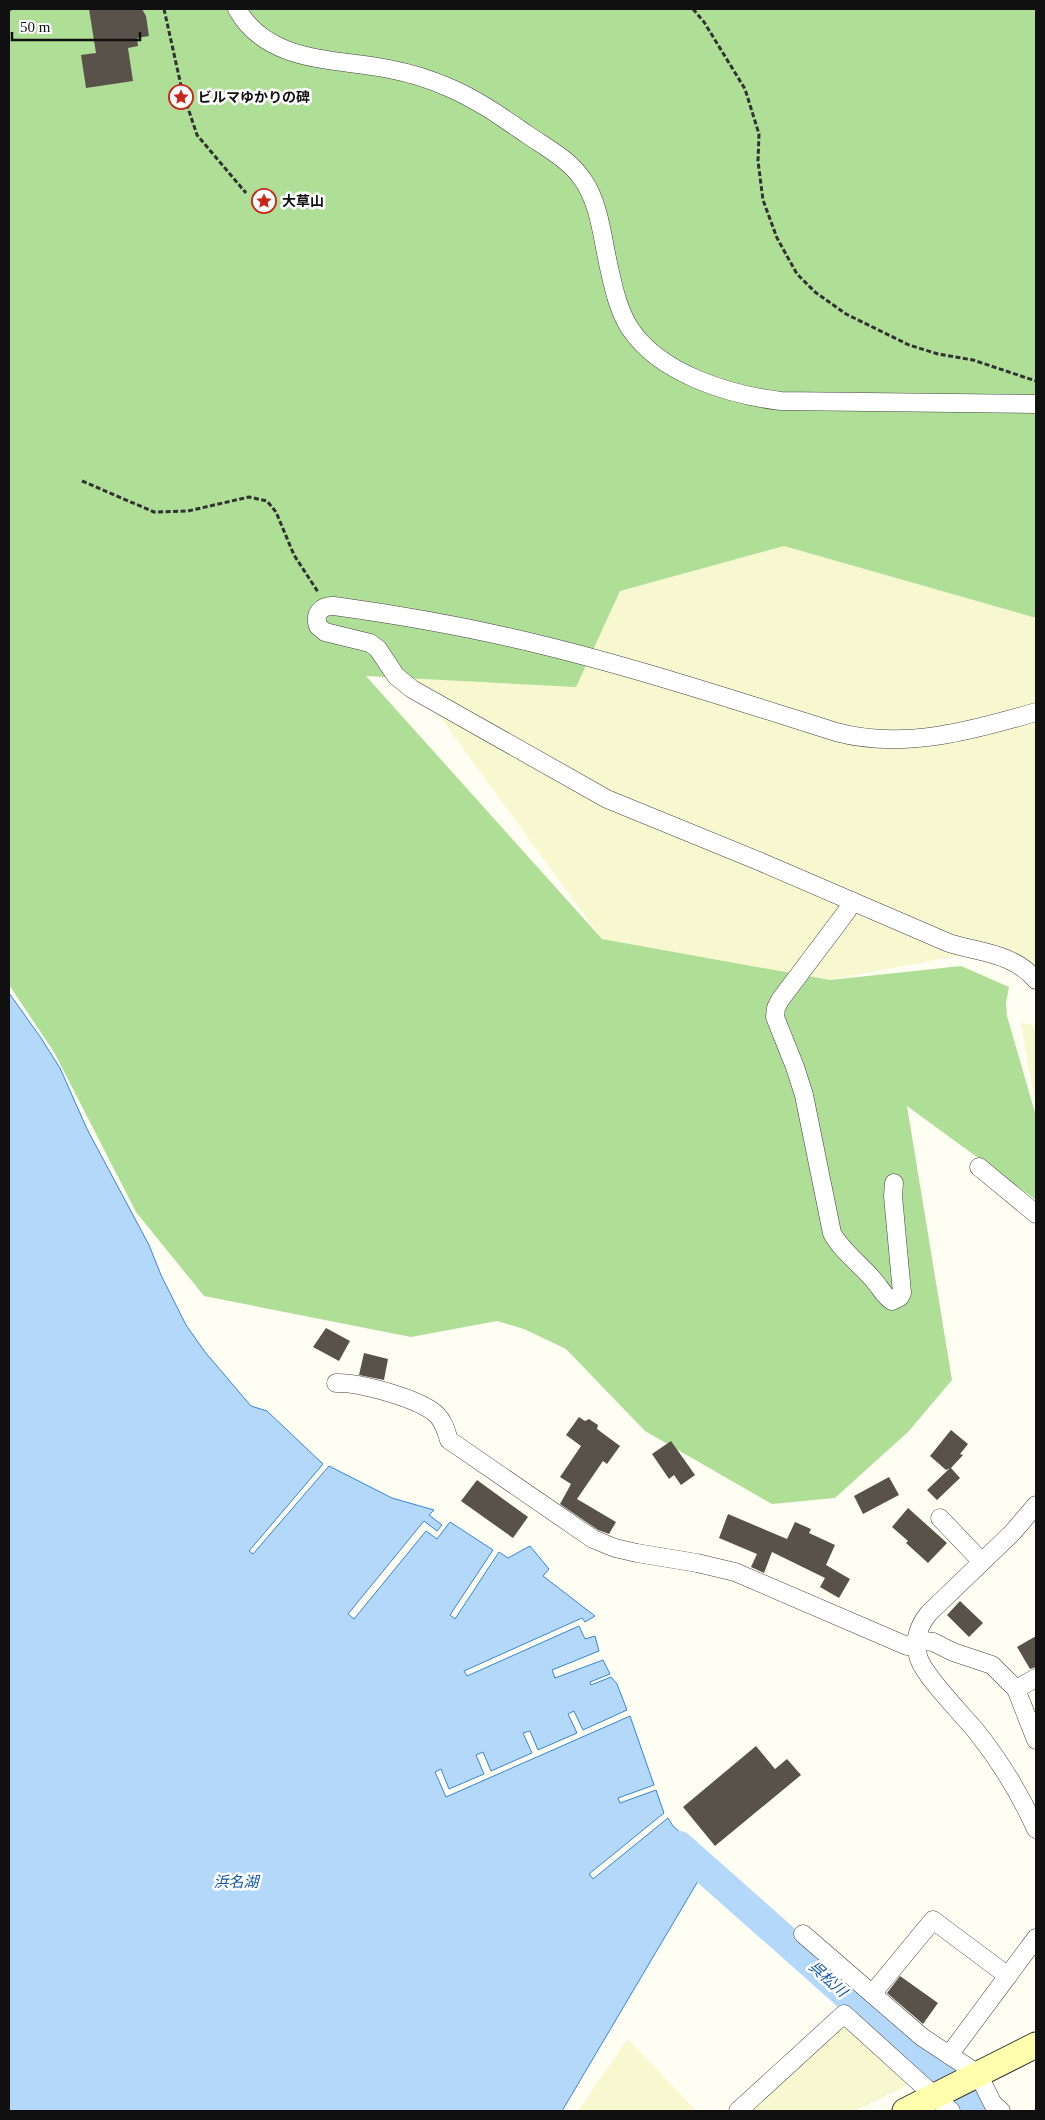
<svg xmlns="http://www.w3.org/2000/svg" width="1045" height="2120" font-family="'Times New Roman','Noto Sans JP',serif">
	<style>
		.farmland { fill: #f7f7d0 }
		.forest { fill: #afde97 }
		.water { fill: #b3d8fa; stroke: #3585d6 }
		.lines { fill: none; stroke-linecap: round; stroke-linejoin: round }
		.river { stroke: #b3d8fa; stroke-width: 30 }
		.building { fill: #59524b }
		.street-casing { stroke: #434343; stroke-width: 19 }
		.secondary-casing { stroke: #323232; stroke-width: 27 }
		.path { stroke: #323232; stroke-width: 3; stroke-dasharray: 5 2.5; stroke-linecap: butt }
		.street { stroke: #fff; stroke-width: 18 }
		.secondary { stroke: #fffead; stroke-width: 25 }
		.labels { text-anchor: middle; stroke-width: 5; stroke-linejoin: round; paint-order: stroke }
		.poi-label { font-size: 14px; font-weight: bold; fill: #101010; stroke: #fff; text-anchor: start }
		.water-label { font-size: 15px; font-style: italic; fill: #1057aa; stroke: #fff }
	</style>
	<rect width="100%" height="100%" fill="#fffef2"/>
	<!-- farmland -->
	<g class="farmland">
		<path d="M784,546L1036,618V968L1003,947L830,980L602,939L389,647L575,687L620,591Z"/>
		<path d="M1021,1023L1036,1026V1109Z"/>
		<path d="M845,2024L907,2085L855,2111H748Z"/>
		<path d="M628,2039L696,2111H578Z"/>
	</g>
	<!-- forest -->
	<path class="forest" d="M9,9H1036V618L784,546L620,591L576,687L366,676L602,939L830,980L961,966L1009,987L1006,1003L1007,1016L1036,1116V1200L907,1106L952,1380L909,1431L835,1498L772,1504L645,1431L566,1349L524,1329L497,1321L411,1337L204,1296L136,1212L54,1052L9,985Z"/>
	<!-- water -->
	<path class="water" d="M9,993L41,1038L60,1068L87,1129L149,1245L161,1275L186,1325L205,1352L251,1406L267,1411L323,1464L249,1551L253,1554L329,1466L392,1498L434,1510L429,1515L442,1525L437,1531L424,1521L348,1614L354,1619L426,1531L437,1539L450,1522L493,1550L450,1615L455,1619L499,1552L508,1558L530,1546L549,1569L543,1576L595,1616L585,1622L582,1618L464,1671L467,1676L579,1626L585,1639L595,1636L599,1651L552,1670L555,1678L603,1660L610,1674L590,1682L591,1685L611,1677L617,1684L627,1710L583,1730L574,1711L568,1714L577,1733L538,1750L530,1731L523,1733L532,1753L491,1771L483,1752L476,1755L484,1774L449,1789L441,1769L435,1772L446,1797L630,1716L654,1785L618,1798L620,1803L656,1790L664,1813L589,1874L593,1879L668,1818L673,1826L711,1859L562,2111H9Z"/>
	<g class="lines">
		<!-- river -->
		<path class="river" d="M675,1850L679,1846L978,2111"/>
	</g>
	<!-- building -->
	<g class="building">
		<path d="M89,9H142L146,16L149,36L137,38L138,46L128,48L133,81L86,88L81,55L96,53Z"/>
		<path d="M326,1328L350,1341L339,1361L313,1347Z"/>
		<path d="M364,1353L388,1359L384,1380L359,1375Z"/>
		<path d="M579,1417L585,1421L589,1419L598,1425L597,1429L620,1446L607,1464L603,1461L577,1499L616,1522L609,1534L598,1530L560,1504L571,1484L560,1477L581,1446L566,1435Z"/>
		<path d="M951,1430L968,1444L960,1454L963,1455L951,1468L960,1478L937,1500L927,1490L950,1468L946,1470L930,1456Z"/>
		<path d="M671,1441L695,1475L681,1485L674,1475L669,1479L652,1454Z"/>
		<path d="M889,1477L899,1495L863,1514L854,1496Z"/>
		<path d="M477,1480L528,1517L513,1538L461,1501Z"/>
		<path d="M908,1508L947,1543L928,1563L906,1543L908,1541L892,1527Z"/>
		<path d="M728,1514L787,1539L795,1522L811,1529L809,1533L835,1545L826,1565L850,1579L839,1598L820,1587L825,1578L772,1552L764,1573L751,1567L757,1554L719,1538Z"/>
		<path d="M960,1601L983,1623L969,1637L947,1615Z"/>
		<path d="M1036,1636V1667L1030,1669L1017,1647Z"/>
		<path d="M756,1746L775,1769L787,1759L801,1775L715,1846L683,1807Z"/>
		<path d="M900,1976L938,2003L923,2024L887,1993Z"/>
	</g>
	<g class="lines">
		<defs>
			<g id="street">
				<path d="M237,9C268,64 335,58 389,69C410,73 430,79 450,88C478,100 503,118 528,135C547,148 570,160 583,180C599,203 602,235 608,263C613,285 617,307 629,327C659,374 730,395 781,401L1036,404"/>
				<path d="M1036,712C972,731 902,750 836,732C741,702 646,671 550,647C479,629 407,616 334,606C321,605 314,614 318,626L325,632L370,643L378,649L396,676L412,689L607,799L761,862L949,943C981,953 1013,953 1036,980"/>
				<path d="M852,901L847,911L780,1000L776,1008L775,1017L795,1067L804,1095L832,1233C842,1252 863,1266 876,1283C881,1289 885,1297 892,1301L900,1297L902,1293L893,1196L894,1183"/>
				<path d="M979,1167L1036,1214"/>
				<path d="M336,1383C359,1382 421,1399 437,1415C444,1422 446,1431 449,1440L593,1539L615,1548L637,1553L697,1563L735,1572L907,1646L916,1645"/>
				<path d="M1036,1505L1013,1532L929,1613C918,1626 913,1642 919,1659C926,1678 962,1714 976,1731C1000,1761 1020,1794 1036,1829"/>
				<path d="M940,1518L982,1562"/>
				<path d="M916,1640L933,1642L953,1652L992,1665L1016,1689L1036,1740"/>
				<path d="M1016,1689L1036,1678"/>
				<path d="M803,1934L922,2037L978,2074L993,2104L1001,2111"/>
				<path d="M872,1994L933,1920L1008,1976"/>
				<path d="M949,2055L1036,1938"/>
				<path d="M738,2111L844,2014L951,2111"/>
			</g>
			<path id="secondary" d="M905,2111L1036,2045"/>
		</defs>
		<!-- street casing -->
		<use href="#street" class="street-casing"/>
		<!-- secondary casing -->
		<use href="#secondary" class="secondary-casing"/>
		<!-- path -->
		<g class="path">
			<path d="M164,9L182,90L197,135L246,193"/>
			<path d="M693,9L704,22L745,89L759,134L758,161L763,200L777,238L797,274L815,292L846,314L909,345L938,354L973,360L1036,381"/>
			<path d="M9,10L11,9"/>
			<path d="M82,481L154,512L188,511L249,497L267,501L276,512L294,555L318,592"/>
		</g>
		<!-- street -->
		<use href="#street" class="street"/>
		<!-- secondary -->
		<use href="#secondary" class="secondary"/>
	</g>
	<!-- icons -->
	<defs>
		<symbol id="sight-ring" viewBox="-11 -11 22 22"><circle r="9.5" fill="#fff" stroke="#c9271e" stroke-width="1.5"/><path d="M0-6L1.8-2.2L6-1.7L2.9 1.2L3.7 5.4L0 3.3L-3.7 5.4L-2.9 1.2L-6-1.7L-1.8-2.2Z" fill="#c9271e"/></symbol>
	</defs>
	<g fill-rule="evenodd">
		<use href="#sight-ring" x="167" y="83" width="28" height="28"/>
		<use href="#sight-ring" x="250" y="187" width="28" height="28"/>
	</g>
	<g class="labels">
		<!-- poi labels -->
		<g class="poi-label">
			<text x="198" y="102">ビルマゆかりの碑</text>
			<text x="282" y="206">大草山</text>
		</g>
		<!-- water labels -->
		<g class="water-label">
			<text x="236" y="1887">浜名湖</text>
			<text transform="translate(828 1979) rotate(42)" y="5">呉松川</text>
		</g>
	</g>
	<!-- border -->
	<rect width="1045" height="2120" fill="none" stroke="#101010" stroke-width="20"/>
	<!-- scale -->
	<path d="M12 32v8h128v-8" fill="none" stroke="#101010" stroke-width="2.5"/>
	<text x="20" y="32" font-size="15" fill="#101010" stroke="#ffffff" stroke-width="4" paint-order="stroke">50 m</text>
</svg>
